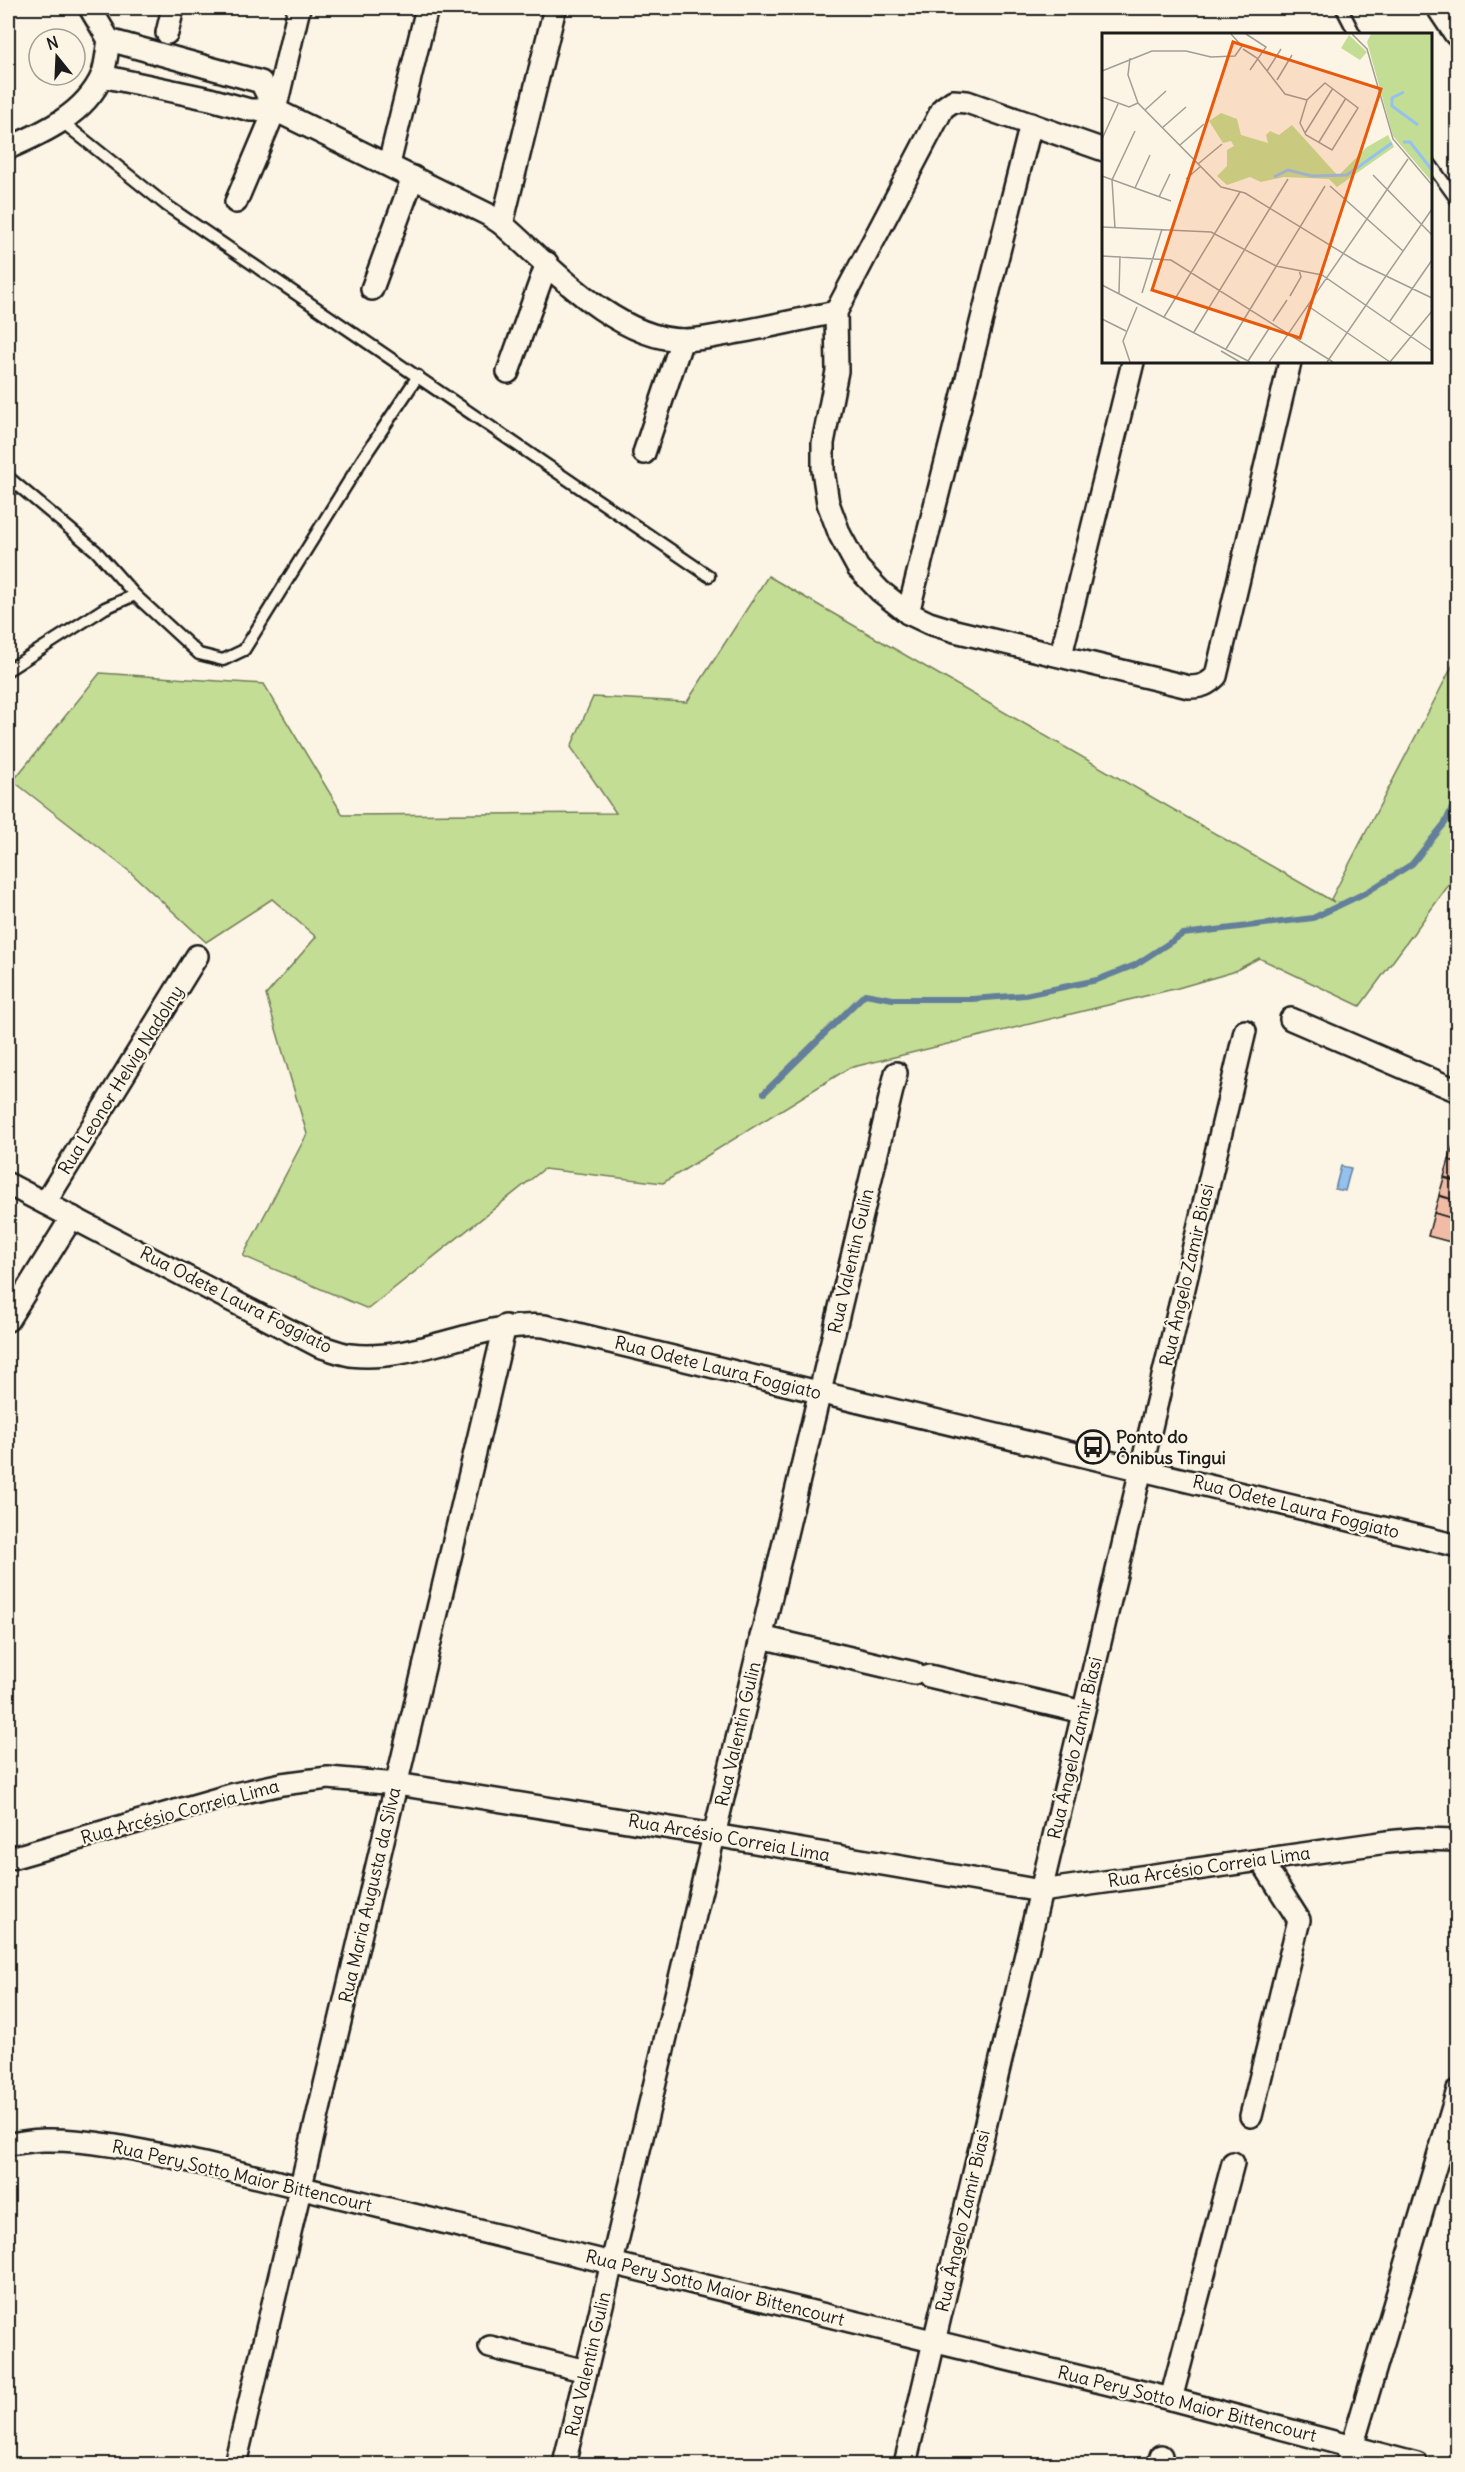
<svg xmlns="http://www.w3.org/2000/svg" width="1465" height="2472" font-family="Delius,sans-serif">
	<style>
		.green { fill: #c3dd94; stroke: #707c58; stroke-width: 1.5 }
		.water { fill: #94c1ee; stroke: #647f9a; stroke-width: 1.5 }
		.shadow { fill: #0003 }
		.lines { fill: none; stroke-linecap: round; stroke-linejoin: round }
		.stream { stroke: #647f9a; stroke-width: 6 }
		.building { fill: #f1bba5; stroke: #1c1c1c; stroke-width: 1.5 }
		.lane-casing { stroke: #1c1c1c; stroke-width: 15 }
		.street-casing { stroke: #1c1c1c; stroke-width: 26 }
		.secondary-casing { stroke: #1c1c1c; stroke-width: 33 }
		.lane { stroke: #fcf5e5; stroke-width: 10 }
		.street { stroke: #fcf5e5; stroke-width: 21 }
		.secondary { stroke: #fcf5e5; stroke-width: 28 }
		.labels { text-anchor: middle; stroke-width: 4.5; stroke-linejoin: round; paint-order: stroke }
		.street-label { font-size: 18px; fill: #1c1c1c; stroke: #fcf5e5 }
		.poi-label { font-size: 18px; font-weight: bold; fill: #1c1c1c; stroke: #fcf5e5; text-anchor: start }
		.inset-river { fill: none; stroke: #94c1ee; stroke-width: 3 }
		.inset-road { fill: none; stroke: #a29e95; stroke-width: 1.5 }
		.view { fill: #e8590c; fill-opacity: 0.15; stroke: #e8590c; stroke-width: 3 }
		.inset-edge { fill: none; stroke: #1c1c1c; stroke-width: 3 }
	</style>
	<rect width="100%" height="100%" fill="#fcf5e5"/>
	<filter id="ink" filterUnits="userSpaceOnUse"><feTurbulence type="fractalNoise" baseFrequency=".0167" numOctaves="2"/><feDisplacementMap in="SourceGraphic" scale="12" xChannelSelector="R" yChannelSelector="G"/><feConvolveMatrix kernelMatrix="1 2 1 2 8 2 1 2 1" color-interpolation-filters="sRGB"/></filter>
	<g filter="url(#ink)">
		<!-- green -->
		<path class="green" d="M768,576L1334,902L1331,899L1457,657V874L1360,1006L1259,958L1233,972L1178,988L849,1068L663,1183L544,1169L368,1309L243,1256L307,1134L266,995L316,937L272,899L206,942L129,871L13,781L100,673L264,684L343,815L616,813L571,747L593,697L687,702Z"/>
		<!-- water -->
		<path class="water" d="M1341,1166L1351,1168L1345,1191L1335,1189Z"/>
		<!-- shadow -->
		<path class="shadow" d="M1458,1142V1242L1430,1235Z"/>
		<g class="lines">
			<!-- stream -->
			<path class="stream" d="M764,1093L865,994L893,999H972L1025,995L1097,980L1135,965L1183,934L1313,918L1367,892L1412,864L1445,823L1458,795"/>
		</g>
		<!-- building -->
		<g class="building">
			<path d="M1454,1143L1458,1144V1163L1449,1160Z"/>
			<path d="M1449,1160L1458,1163V1181L1444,1177Z"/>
			<path d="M1444,1178L1458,1182V1201L1439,1195Z"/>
			<path d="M1439,1196L1458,1201V1220L1434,1213Z"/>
			<path d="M1434,1213L1458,1220V1244L1428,1236Z"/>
		</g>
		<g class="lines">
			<defs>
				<g id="lane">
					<path d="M1342,9L1355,34"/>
					<path d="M61,121L166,205L709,576"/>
					<path d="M1430,163L1458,202"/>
					<path d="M8,477L96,551L135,595"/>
					<path d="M8,670L105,608L135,595L199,654L223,660L244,650L362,460L418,376"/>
				</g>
				<g id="street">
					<path d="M167,33L173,8"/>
					<path d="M109,40L261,82L275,110"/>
					<path d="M102,76L210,99L250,110H275L487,214L502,224C550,266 615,339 683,340C700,340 717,336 733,333C768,327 802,319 836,312"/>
					<path d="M8,148C43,133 85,114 102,76C106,66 107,51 109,40L90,8"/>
					<path d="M1104,150L967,102L953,101L943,108L836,312L837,371L823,443V470L828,503L840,535L858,568L880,591L908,613L929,623L955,631L1189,687C1201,687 1207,685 1216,676L1290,362"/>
					<path d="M389,164L427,8"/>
					<path d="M236,202L275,110L299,8"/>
					<path d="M502,224L555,8"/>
					<path d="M372,289L413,177"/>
					<path d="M508,372L547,263"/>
					<path d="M644,453L682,340"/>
					<path d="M908,613L1031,124"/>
					<path d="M1061,655L1133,362"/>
					<path d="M1291,1019L1458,1091"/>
					<path d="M8,1184L319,1346C329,1349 339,1353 350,1355C416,1363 478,1321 544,1326L1458,1546"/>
					<path d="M45,1203L197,956"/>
					<path d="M8,1320L72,1217"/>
					<path d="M761,1637L914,1673"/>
					<path d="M929,1676L1083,1712"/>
					<path d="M8,1859L231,1795L282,1784L328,1778L397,1784L714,1835L1041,1891L1387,1842L1418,1839L1458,1840"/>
					<path d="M1251,2116L1299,1920L1261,1860"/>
					<path d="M8,2144C20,2143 32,2140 44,2140C98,2139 152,2153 204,2164L1171,2399L1417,2464"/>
					<path d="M490,2347L586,2371"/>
					<path d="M1171,2399L1233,2163"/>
					<path d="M235,2464L505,1326"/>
					<path d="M564,2464L896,1073"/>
					<path d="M905,2464L1245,1031"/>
					<path d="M1159,2464L1161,2456"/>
					<path d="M1347,2464L1458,2090"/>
				</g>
				<path id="secondary" d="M1442,8L1458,32"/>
			</defs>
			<!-- lane casing -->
			<use href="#lane" class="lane-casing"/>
			<!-- street casing -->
			<use href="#street" class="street-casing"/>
			<!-- secondary casing -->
			<use href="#secondary" class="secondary-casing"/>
			<!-- lane -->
			<use href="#lane" class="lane"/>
			<!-- street -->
			<use href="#street" class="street"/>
			<!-- secondary -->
			<use href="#secondary" class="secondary"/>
		</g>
	</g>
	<!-- icons -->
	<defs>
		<symbol id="bus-ring" viewBox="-11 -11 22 22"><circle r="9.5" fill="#fcf5e5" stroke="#1c1c1c" stroke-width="1.5"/><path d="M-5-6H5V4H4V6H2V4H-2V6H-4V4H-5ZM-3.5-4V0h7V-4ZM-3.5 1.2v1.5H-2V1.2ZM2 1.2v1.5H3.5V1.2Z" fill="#1c1c1c"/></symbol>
	</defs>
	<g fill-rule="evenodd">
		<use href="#bus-ring" x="1074" y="1428" width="38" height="38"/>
	</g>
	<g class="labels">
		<!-- street labels -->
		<g class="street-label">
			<text transform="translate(121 1080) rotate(-58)" y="6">Rua Leonor Helvig Nadolny</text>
			<text transform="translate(851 1261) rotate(-77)" y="6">Rua Valentin Gulin</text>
			<text transform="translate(1187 1275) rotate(-77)" y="6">Rua Ângelo Zamir Biasi</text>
			<text transform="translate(236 1300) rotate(27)" y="6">Rua Odete Laura Foggiato</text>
			<text transform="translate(718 1368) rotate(14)" y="6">Rua Odete Laura Foggiato</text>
			<text transform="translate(1296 1507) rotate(14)" y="6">Rua Odete Laura Foggiato</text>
			<text transform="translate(738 1734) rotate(-77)" y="6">Rua Valentin Gulin</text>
			<text transform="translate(1075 1748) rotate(-77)" y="6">Rua Ângelo Zamir Biasi</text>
			<text transform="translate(180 1812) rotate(-15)" y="6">Rua Arcésio Correia Lima</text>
			<text transform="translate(729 1838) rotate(10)" y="6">Rua Arcésio Correia Lima</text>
			<text transform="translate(1209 1867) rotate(-8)" y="6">Rua Arcésio Correia Lima</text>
			<text transform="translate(370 1895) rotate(-77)" y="6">Rua Maria Augusta da Silva</text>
			<text transform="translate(242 2176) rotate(13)" y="6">Rua Pery Sotto Maior Bittencourt</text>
			<text transform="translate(963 2221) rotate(-77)" y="6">Rua Ângelo Zamir Biasi</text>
			<text transform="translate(715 2288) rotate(14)" y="6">Rua Pery Sotto Maior Bittencourt</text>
			<text transform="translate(588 2364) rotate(-77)" y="6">Rua Valentin Gulin</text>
			<text transform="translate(1187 2404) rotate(14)" y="6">Rua Pery Sotto Maior Bittencourt</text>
		</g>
		<!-- poi labels -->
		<g class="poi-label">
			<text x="1116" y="1443">Ponto do<tspan x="1116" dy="21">Ônibus Tingui</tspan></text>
		</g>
	</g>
	<!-- overview -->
	<g transform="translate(1102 33)">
		<rect width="330" height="330" fill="#fcf5e5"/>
		<path d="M269,1H330V149L291,103L265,9ZM247,2L265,19L258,27L239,15ZM119,80L135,86L139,102L166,110L164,102L168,98L177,102L190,92L236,143L265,114L286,102L292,114L235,154L227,146L182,144L159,149L148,144L125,152L115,143L125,133V117L132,113L129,108L121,110L107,88Z" fill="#c3dd94"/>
		<path class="inset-river" d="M302,59L290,65V73L316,92M301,109H308L330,137M172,144L186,137L210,143L245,142L290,110"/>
		<path class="inset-road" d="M144,1L164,14L148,37M250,1L265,16L291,106L330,152M141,16L155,25L183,61L205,67M28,25L26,42L36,70L119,154L143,160L257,230L330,265M0,38L50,18H84L109,24L133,23L140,13L129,1M165,38L179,16M175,47L190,22M223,50L256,75L230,117L204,102L198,90L205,67ZM0,64L27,74L36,70M43,77L64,58M60,95L84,74M203,100L231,55M0,106L16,71M217,109L244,65M78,112L102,91M96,131L120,111M271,142L330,202M0,143L69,168M84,146L99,133M228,153L301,218M33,155L48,122M57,164L68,141M0,194L109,199L174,233L220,242L330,318M13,195L10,147L33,98M0,223L69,227L231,329M0,252L148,329M17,260L18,223M40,260L60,196M188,263L199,244L197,237M206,273L288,329M62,284L138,159M0,286L24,298M171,288L185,267M288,288L330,227M92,299L186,146M124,316L223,153M119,318L138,329M146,328L168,294M28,329L21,308L35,274M167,329L306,126M225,329L330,176M288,329L330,278"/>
		<path class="view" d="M131,9L279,56L198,305L50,257Z"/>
		<rect width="330" height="330" class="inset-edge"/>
	</g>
	<!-- margin -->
	<rect width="1465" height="2472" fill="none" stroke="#fcf5e5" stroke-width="30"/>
	<rect x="15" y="15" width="1435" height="2442" fill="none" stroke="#1c1c1c" stroke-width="2" filter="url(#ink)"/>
	<!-- north arrow -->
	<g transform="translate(57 57) rotate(342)"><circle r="28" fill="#fcf5e5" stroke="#a29e95" stroke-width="1.5"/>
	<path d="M0-4.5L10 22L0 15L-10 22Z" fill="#1c1c1c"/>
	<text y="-9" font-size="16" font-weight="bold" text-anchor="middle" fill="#1c1c1c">N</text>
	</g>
</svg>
